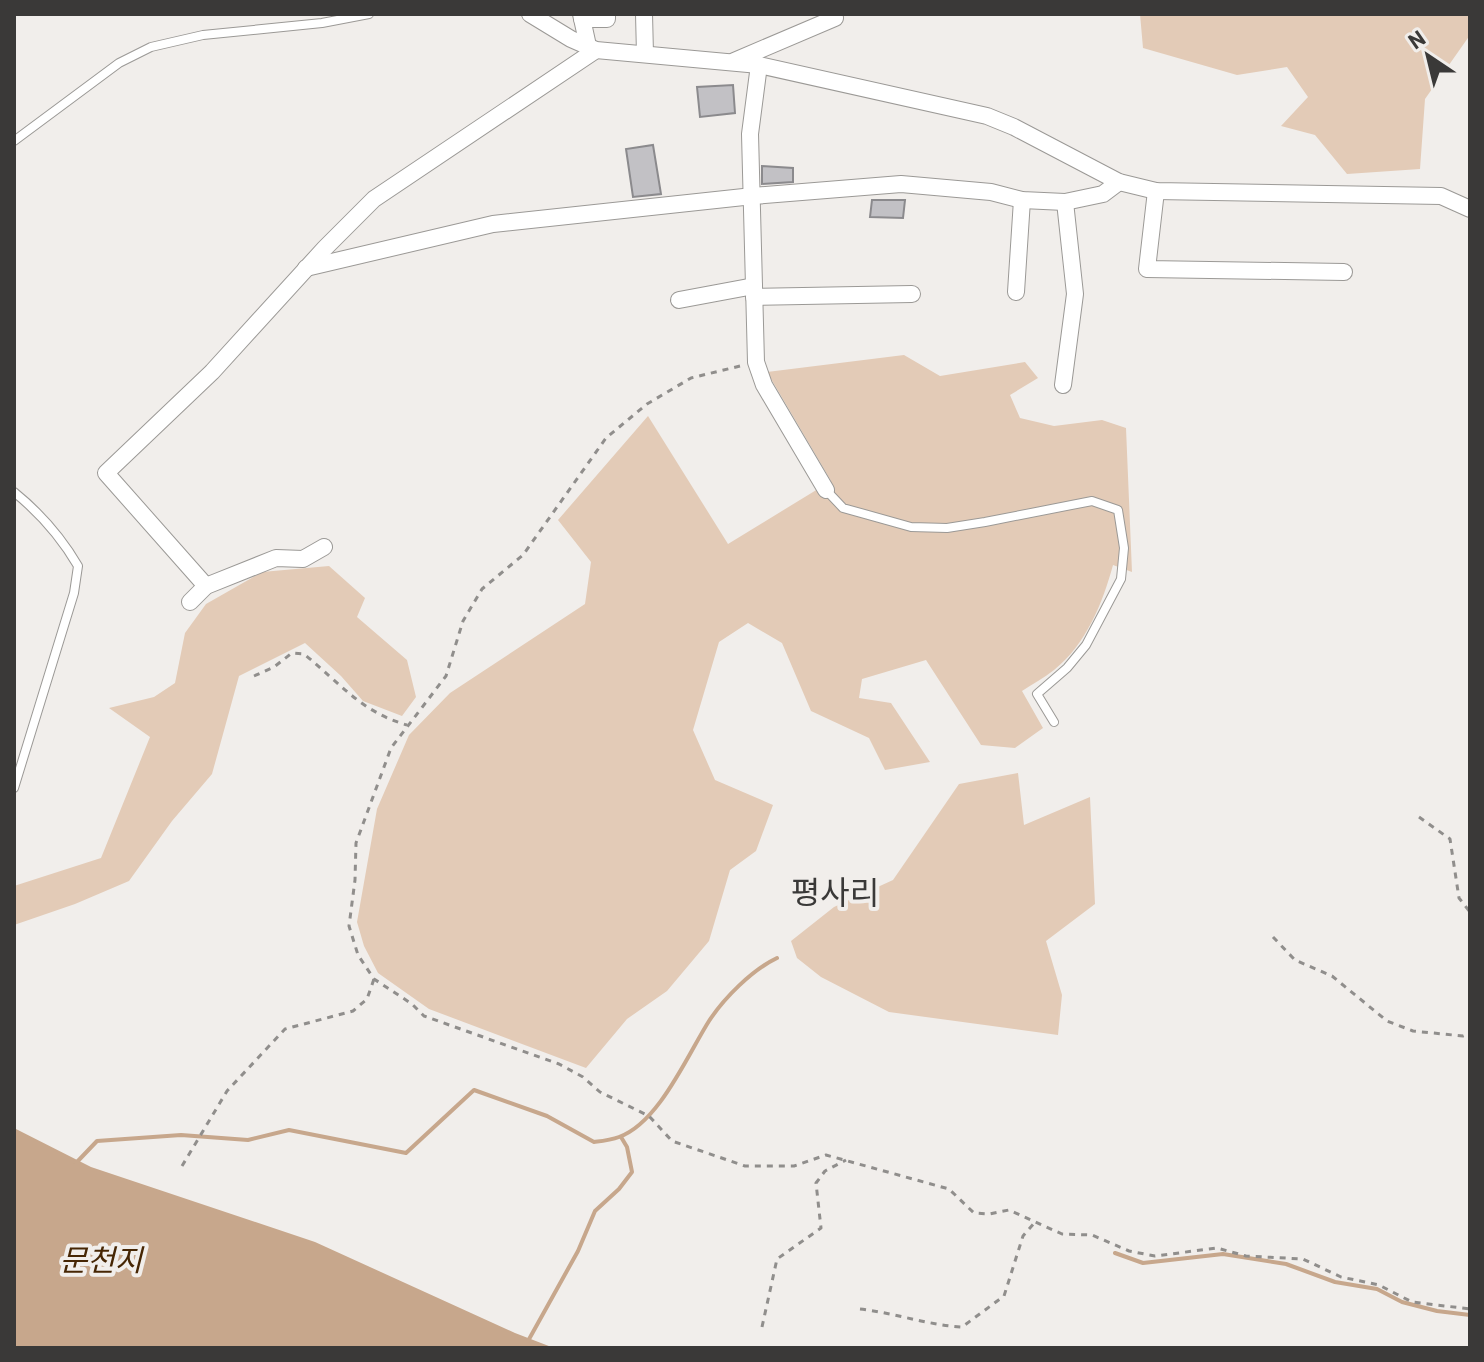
<svg xmlns="http://www.w3.org/2000/svg" width="1484" height="1362" font-family="Barlow,'Noto Sans KR',sans-serif">
	<style>
		.green { fill: #e3cbb7 }
		.water { fill: #c7a78c }
		.lines { fill: none; stroke-linecap: round; stroke-linejoin: round }
		.stream { stroke: #c7a78c; stroke-width: 4 }
		.building { fill: #c2c1c5; stroke: #8b8a8d; stroke-width: 2 }
		.lane-casing { stroke: #9b9996; stroke-width: 10 }
		.street-casing { stroke: #9b9996; stroke-width: 18 }
		.path { stroke: #908e8c; stroke-width: 3; stroke-dasharray: 6 6; stroke-linecap: butt }
		.lane { stroke: #fff; stroke-width: 8 }
		.street { stroke: #fff; stroke-width: 16 }
		.labels { text-anchor: middle; stroke-width: 8; stroke-linejoin: round; paint-order: stroke }
		.water-label { font-size: 30px; font-style: italic; fill: #462604; stroke: #f1eeeb }
		.quarter-label { font-size: 32px; fill: #3a3938; stroke: #f1eeeb }
	</style>
	<rect width="100%" height="100%" fill="#f1eeeb"/>
	<!-- green -->
	<g class="green">
		<path d="M1140,14H1470V35L1425,99L1420,169L1347,174L1315,135L1281,126L1308,97L1287,67L1237,75L1143,48Z"/>
		<path d="M904,355L940,376L1025,362L1038,378L1010,395L1020,418L1054,426L1102,420L1126,428L1132,572L1113,565C1103,602 1086,645 1054,670C1044,678 1032,684 1022,691L1043,728L1015,748L981,745L926,660L862,679L859,698L891,703L930,762L885,770L869,738L811,711L782,643L748,623L719,642L693,730L715,780L773,805L756,851L730,870L709,941L667,991L627,1019L586,1068L429,1009L378,973L364,946L357,922L377,809L409,735L450,693L585,604L591,562L558,520L648,416L728,544L831,481L767,372Z"/>
		<path d="M329,566L365,598L357,617L407,660L416,697L402,716L363,701L341,676L305,643L239,676L212,774L172,821L129,881L75,904L14,925V886L101,858L150,737L109,708L154,697L175,683L185,633L206,604L262,572Z"/>
		<path d="M1018,773L1024,825L1090,797L1095,904L1046,941L1062,995L1058,1035L889,1012L821,977L797,958L791,941L834,907L893,880L959,784Z"/>
	</g>
	<!-- water -->
	<path class="water" d="M14,1128L91,1167L315,1242L515,1333L554,1348H14Z"/>
	<g class="lines">
		<!-- stream -->
		<g class="stream">
			<path d="M76,1163L97,1141L181,1135L248,1140L289,1130L406,1153L474,1090L547,1116L594,1142C602,1141 611,1140 619,1137C659,1123 688,1054 709,1021C724,998 752,970 777,958"/>
			<path d="M1115,1253L1143,1263L1223,1254L1286,1264L1335,1282L1377,1289L1402,1302L1437,1311L1470,1315"/>
			<path d="M528,1341L578,1251L595,1211L619,1189L632,1172L627,1147L621,1137"/>
		</g>
	</g>
	<!-- building -->
	<g class="building">
		<path d="M733,85L735,113L700,117L697,87Z"/>
		<path d="M653,145L661,194L633,197L626,149Z"/>
		<path d="M762,166L793,168V182L762,184Z"/>
		<path d="M872,200H905L903,218L870,217Z"/>
	</g>
	<g class="lines">
		<defs>
			<g id="lane">
				<path d="M14,141L119,63L151,47L203,35L322,23L369,14"/>
				<path d="M826,490L843,508L911,527L947,528L985,522L1092,501L1118,510L1124,548L1121,579L1086,645L1067,668L1037,694L1054,722"/>
				<path d="M14,492C40,513 61,537 78,566L74,593L14,788"/>
			</g>
			<g id="street">
				<path d="M530,14L571,39L596,50L759,65L987,116L1014,127L1119,182L1156,191L1441,196L1470,209"/>
				<path d="M581,14L588,46"/>
				<path d="M644,14L645,54"/>
				<path d="M582,19H607V14"/>
				<path d="M734,61L835,18L834,14"/>
				<path d="M759,65L750,134L756,362L764,385L826,490"/>
				<path d="M1156,191L1147,269L1344,272"/>
				<path d="M306,268L493,224L753,196L901,184L991,192L1022,200L1065,202L1103,194L1119,182"/>
				<path d="M1016,292L1022,200"/>
				<path d="M754,297L912,294"/>
				<path d="M679,300L754,286"/>
				<path d="M1063,385L1075,294L1065,202"/>
				<path d="M206,586L106,473L212,372L325,248L374,199L596,50"/>
				<path d="M190,602L206,586L276,558L303,559L324,547"/>
			</g>
		</defs>
		<!-- lane casing -->
		<use href="#lane" class="lane-casing"/>
		<!-- street casing -->
		<use href="#street" class="street-casing"/>
		<!-- path -->
		<g class="path">
			<path d="M740,366L691,378L647,404L606,438L523,555L482,589L463,621L446,676L391,748L356,843L355,880L349,926L358,955L374,979L412,1004L424,1016L559,1064L583,1077L600,1092L649,1116L672,1141L745,1166H794L826,1155L949,1189L974,1213L989,1214L1009,1210L1062,1234L1092,1235L1129,1251L1155,1256L1217,1248L1246,1256L1303,1259L1341,1277L1379,1285L1412,1302L1470,1309"/>
			<path d="M254,676L274,667L292,653L304,654C340,683 361,712 407,725"/>
			<path d="M1419,817L1450,839L1459,898L1470,912"/>
			<path d="M1273,937L1295,960L1332,976L1387,1021L1413,1031L1463,1036L1470,1033"/>
			<path d="M182,1166L227,1091L285,1029L353,1011L367,999L374,979"/>
			<path d="M860,1309C895,1313 927,1325 962,1327L1004,1296L1023,1236L1036,1221"/>
			<path d="M762,1327L777,1259L821,1228L816,1183L825,1171L846,1160"/>
		</g>
		<!-- lane -->
		<use href="#lane" class="lane"/>
		<!-- street -->
		<use href="#street" class="street"/>
	</g>
	<g class="labels">
		<!-- water labels -->
		<g class="water-label">
			<text x="101" y="1271">문천지</text>
		</g>
		<!-- quarter labels -->
		<g class="quarter-label">
			<text x="835" y="904">평사리</text>
		</g>
	</g>
	<!-- border -->
	<rect width="1484" height="1362" fill="none" stroke="#3a3938" stroke-width="32"/>
	<!-- north arrow -->
	<g transform="translate(1428 56) rotate(325)" stroke="#f1eeeb" stroke-width="6" paint-order="stroke">
	<path d="M0-6L14 30L0 20L-14 30Z" fill="#3a3938"/>
	<text y="-12" font-size="22" font-weight="bold" text-anchor="middle" fill="#3a3938">N</text>
	</g>
</svg>
